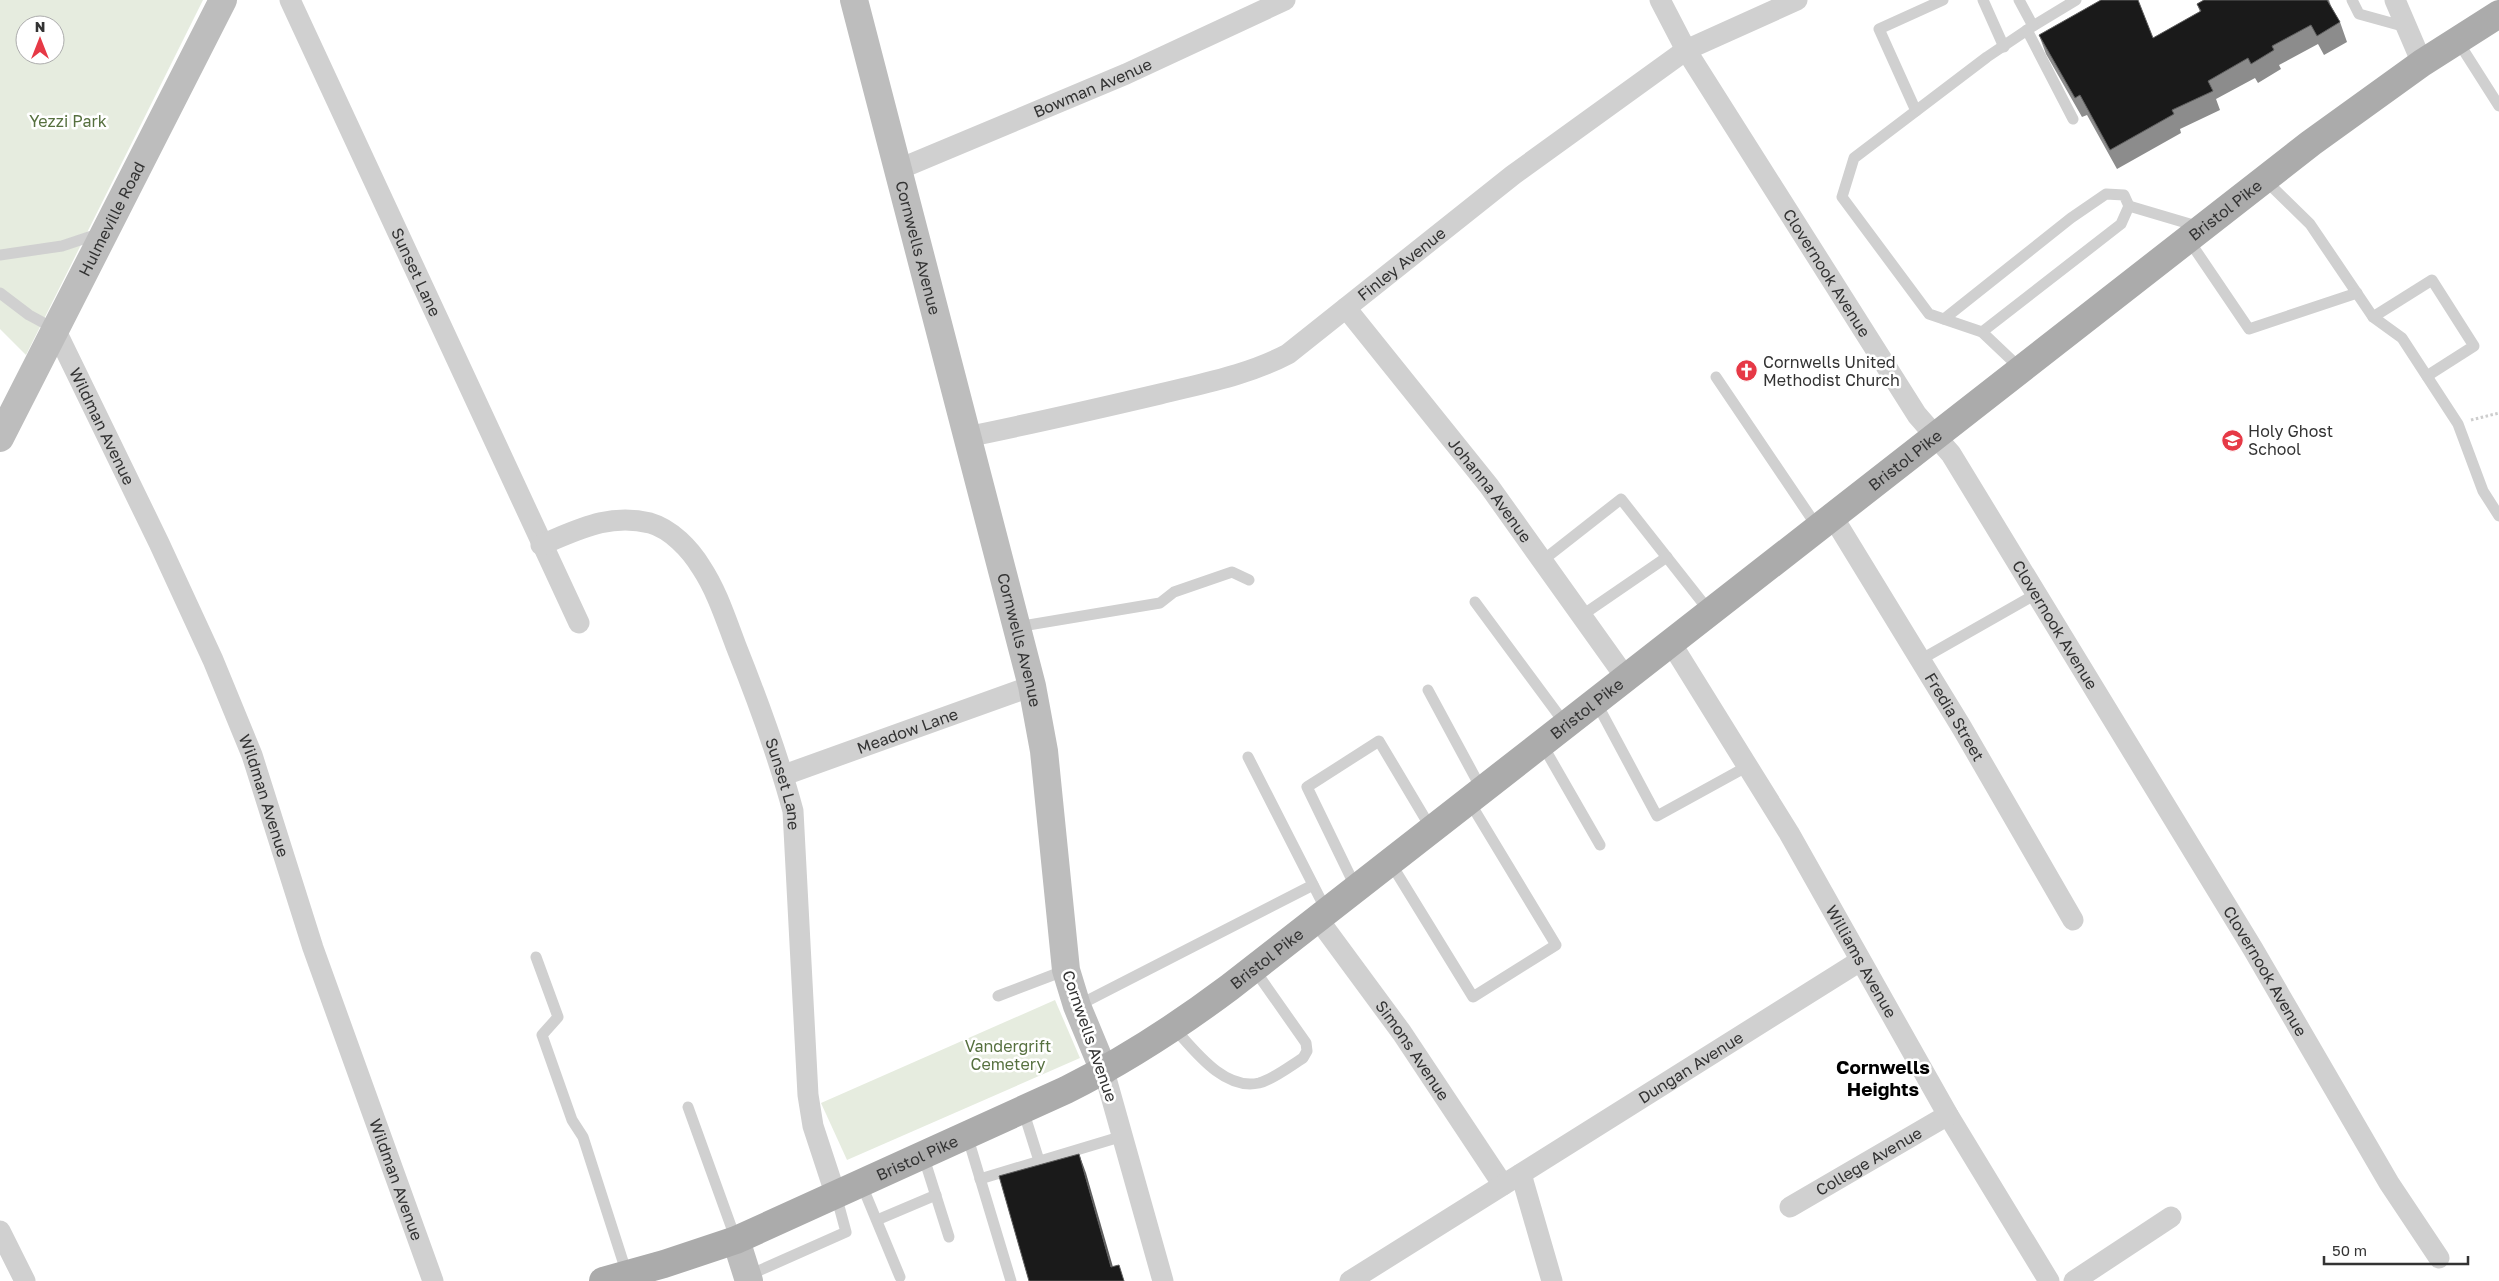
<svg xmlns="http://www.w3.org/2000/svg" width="2499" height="1281" font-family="'Golos Text',sans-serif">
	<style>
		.green { fill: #e6ecdf; fill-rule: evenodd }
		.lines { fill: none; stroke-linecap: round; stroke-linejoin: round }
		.path { stroke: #cdcdcd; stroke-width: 3; stroke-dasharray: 2.5 2.5; stroke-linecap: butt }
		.lane { stroke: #d0d0d0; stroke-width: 11 }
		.street { stroke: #d0d0d0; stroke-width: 21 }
		.secondary { stroke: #bdbdbd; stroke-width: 28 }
		.primary { stroke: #ababab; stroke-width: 28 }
		.wall { fill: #8c8c8c }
		.shaded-wall { fill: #5f5f5f }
		.building { fill: #1a1a1a; stroke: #5f5f5f }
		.labels { text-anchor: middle; stroke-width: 5; stroke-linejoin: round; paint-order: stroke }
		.street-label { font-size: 16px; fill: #333; stroke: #fff }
		.park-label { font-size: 16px; fill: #56703f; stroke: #fff }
		.poi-label { font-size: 16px; fill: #333; stroke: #fff; text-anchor: start }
		.quarter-label { font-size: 19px; font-weight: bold; fill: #000; stroke: #fff }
	</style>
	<rect width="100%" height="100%" fill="#fff"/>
	<!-- green -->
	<g class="green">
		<path d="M0,0H203L26,355L0,329ZM25,25H55V55H25Z"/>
		<path d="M1055,1000L1080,1058L847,1160L821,1103Z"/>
	</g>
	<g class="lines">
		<!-- path -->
		<path class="path" d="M2471,420L2499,413"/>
		<!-- lane -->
		<g class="lane">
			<path d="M1983,0L2004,47"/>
			<path d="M2019,0L2033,26L2076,0"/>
			<path d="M2352,0L2359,14L2406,27"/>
			<path d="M2027,30L2073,119"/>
			<path d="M2457,40L2499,106"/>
			<path d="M1916,111L1879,29L1943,0"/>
			<path d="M2264,179L2310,224L2373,317L2402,338L2458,424L2483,491L2499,516"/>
			<path d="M2129,206L2200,227"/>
			<path d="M2188,239L2249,329L2357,293"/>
			<path d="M0,255L62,246L101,233"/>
			<path d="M0,293L29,315L55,329"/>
			<path d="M2373,317L2432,280L2474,346L2427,376"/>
			<path d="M1944,319L2071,218L2106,194L2124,195L2129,206L2121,224L1982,332"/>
			<path d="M2021,369L1982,332L1929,314L1842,197L1854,158L1987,57L2033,26"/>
			<path d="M1716,377L1818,528"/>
			<path d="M1542,561L1621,499L1710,612"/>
			<path d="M1475,602L1566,725"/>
			<path d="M1581,616L1667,557"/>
			<path d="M1016,627L1160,603L1174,592L1232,572L1249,580"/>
			<path d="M1920,660L2036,594"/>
			<path d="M1428,690L1482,790"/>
			<path d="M1596,702L1657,816L1748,766"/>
			<path d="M1542,744L1600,845"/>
			<path d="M1248,757L1327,912"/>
			<path d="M1390,862L1473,997L1556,945L1469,801"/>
			<path d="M1356,888L1307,787L1379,741L1432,830"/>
			<path d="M536,957L558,1017L542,1035L572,1120L583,1137L627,1274"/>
			<path d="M998,996L1066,970"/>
			<path d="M1077,1006L1313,885"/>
			<path d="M1174,1028C1194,1050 1224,1091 1259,1083C1274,1079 1290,1066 1303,1058L1307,1051L1306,1043L1254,969"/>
			<path d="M688,1107L736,1240"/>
			<path d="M1023,1110L1041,1167"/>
			<path d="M967,1135L1011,1281"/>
			<path d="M923,1155L949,1237"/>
			<path d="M980,1179L1123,1136"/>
			<path d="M861,1183L900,1277"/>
			<path d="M877,1220L936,1195"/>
			<path d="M747,1276L846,1232L836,1195"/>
		</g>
		<!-- street -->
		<g class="street">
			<path id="s1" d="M290,0L579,623"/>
			<path id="s2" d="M1660,0L1686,50L1917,415L1951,454L2253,949L2389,1183L2439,1258"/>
			<path d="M2395,0L2422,63"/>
			<path id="s3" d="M897,170L1126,74L1285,0"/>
			<path id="s4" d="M1346,308L1489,486L1626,678"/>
			<path id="s5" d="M55,329L159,543L213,660L252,755L313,948L433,1281"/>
			<path id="s6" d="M966,437C1031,424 1096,409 1160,394C1204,383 1248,375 1288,354L1513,175L1686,50L1797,0"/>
			<path id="s7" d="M1833,517L1962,728L2073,920"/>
			<path id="s8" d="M541,545C578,530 608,513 650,523C671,529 690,549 701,567C717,591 726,620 736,646C758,701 778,755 793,811L808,1095L813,1126L835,1193"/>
			<path id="s9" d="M1671,643L1789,833L1948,1115L2049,1281"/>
			<path id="s10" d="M784,775L1032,686"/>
			<path id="s11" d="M1318,919L1402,1033L1503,1185"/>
			<path d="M1104,1071L1163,1281"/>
			<path d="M1521,1174L1552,1281"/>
			<path id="s12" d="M1790,1207L1948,1115"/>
			<path d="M0,1231L25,1281"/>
			<path id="s13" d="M1350,1281L1860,961"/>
			<path d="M2074,1281L2171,1217"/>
		</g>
		<!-- secondary -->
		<g class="secondary">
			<path id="s14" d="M854,0L1032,686L1044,751L1066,970L1077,1006L1104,1071"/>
			<path id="s15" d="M0,438L223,0"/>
			<path d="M736,1240L749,1281"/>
		</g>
		<!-- primary -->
		<path class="primary" id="s16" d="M603,1281L664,1264L736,1240L1066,1090C1124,1061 1178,1026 1230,987L2311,143L2422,63L2499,14"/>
	</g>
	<!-- wall -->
	<path class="wall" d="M2204,0H2329L2331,6L2340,22L2347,42L2324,55L2318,44L2279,65L2281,69L2258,83L2255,78L2216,99L2220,110L2180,129L2181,133L2117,169L2087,115L2082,117L2046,54L2039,35L2153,38L2200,12L2197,4Z"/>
	<!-- shaded-wall -->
	<path class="shaded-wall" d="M1079,1154L1086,1173L1117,1281L1111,1267Z"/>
	<!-- building -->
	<g class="building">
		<path d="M2101,0H2138L2153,38L2201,11L2197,4L2204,0H2327L2340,22L2317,36L2311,25L2272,46L2274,50L2251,64L2248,58L2208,81L2213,91L2172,110L2174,114L2110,150L2080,95L2075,98L2039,35Z"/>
		<path d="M1079,1154L1111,1267L1119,1265L1124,1281H1029L999,1176Z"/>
	</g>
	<!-- icons -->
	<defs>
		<symbol id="church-disc" viewBox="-11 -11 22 22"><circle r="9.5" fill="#e63946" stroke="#fff"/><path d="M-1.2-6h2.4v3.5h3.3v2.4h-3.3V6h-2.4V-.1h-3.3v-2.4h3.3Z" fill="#fff"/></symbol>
		<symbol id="school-disc" viewBox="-11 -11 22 22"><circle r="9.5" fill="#e63946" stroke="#fff"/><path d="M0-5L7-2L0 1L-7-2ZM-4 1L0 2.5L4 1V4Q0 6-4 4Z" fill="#fff"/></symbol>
	</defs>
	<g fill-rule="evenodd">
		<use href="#church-disc" x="1734" y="358" width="25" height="25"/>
		<use href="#school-disc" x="2220" y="428" width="25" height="25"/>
	</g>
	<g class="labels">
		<!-- street labels -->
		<g class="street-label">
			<text dy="6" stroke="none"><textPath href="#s3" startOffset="212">Bowman Avenue</textPath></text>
			<text dy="6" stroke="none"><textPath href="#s16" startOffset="1958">Bristol Pike</textPath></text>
			<text dy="6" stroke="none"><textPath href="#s15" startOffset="246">Hulmeville Road</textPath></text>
			<text dy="6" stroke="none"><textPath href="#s14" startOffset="256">Cornwells Avenue</textPath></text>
			<text dy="6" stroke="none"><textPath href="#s6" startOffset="478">Finley Avenue</textPath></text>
			<text dy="6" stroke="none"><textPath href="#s1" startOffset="300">Sunset Lane</textPath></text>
			<text dy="6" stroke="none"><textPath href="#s2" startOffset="320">Clovernook Avenue</textPath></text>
			<text dy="6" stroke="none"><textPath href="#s5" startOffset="108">Wildman Avenue</textPath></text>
			<text dy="6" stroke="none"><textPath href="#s16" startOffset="1552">Bristol Pike</textPath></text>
			<text dy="6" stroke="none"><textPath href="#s4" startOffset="232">Johanna Avenue</textPath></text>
			<text dy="6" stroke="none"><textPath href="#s2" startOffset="740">Clovernook Avenue</textPath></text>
			<text dy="6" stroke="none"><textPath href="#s14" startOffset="661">Cornwells Avenue</textPath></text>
			<text dy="6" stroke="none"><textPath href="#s16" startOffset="1148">Bristol Pike</textPath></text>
			<text dy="6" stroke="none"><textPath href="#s7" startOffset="234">Fredia Street</textPath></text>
			<text dy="6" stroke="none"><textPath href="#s10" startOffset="131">Meadow Lane</textPath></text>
			<text dy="6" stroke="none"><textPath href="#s8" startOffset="415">Sunset Lane</textPath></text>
			<text dy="6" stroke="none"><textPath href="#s5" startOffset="512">Wildman Avenue</textPath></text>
			<text dy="6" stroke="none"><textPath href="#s16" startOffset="742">Bristol Pike</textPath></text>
			<text dy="6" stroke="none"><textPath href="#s9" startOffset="371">Williams Avenue</textPath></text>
			<text dy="6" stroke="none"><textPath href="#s2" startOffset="1145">Clovernook Avenue</textPath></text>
			<text transform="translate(1090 1036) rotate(71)" y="6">Cornwells Avenue</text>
			<text dy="6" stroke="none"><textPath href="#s11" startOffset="162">Simons Avenue</textPath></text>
			<text dy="6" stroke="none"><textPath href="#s13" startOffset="402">Dungan Avenue</textPath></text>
			<text dy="6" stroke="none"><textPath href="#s16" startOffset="338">Bristol Pike</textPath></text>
			<text dy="6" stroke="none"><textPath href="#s12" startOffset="91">College Avenue</textPath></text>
			<text dy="6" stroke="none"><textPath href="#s5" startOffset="918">Wildman Avenue</textPath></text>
		</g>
		<!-- park labels -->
		<g class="park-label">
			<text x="68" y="127">Yezzi Park</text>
			<text x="1008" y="1052">Vandergrift<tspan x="1008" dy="18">Cemetery</tspan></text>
		</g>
		<!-- poi labels -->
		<g class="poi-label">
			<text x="1763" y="368">Cornwells United<tspan x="1763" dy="18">Methodist Church</tspan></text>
			<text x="2248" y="437">Holy Ghost<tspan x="2248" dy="18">School</tspan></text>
		</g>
		<!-- quarter labels -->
		<g class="quarter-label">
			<text x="1883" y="1074">Cornwells<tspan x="1883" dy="22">Heights</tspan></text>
		</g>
	</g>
	<!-- north arrow -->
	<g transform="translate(40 40)"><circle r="24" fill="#ffffff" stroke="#adadad"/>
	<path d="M0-4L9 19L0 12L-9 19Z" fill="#e63946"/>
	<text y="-8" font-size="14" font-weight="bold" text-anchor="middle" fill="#333333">N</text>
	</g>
	<!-- scale -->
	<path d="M2324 1256v8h144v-8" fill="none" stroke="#333333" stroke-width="2.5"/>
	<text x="2332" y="1256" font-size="15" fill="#333333" stroke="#ffffff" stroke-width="4" paint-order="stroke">50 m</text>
</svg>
